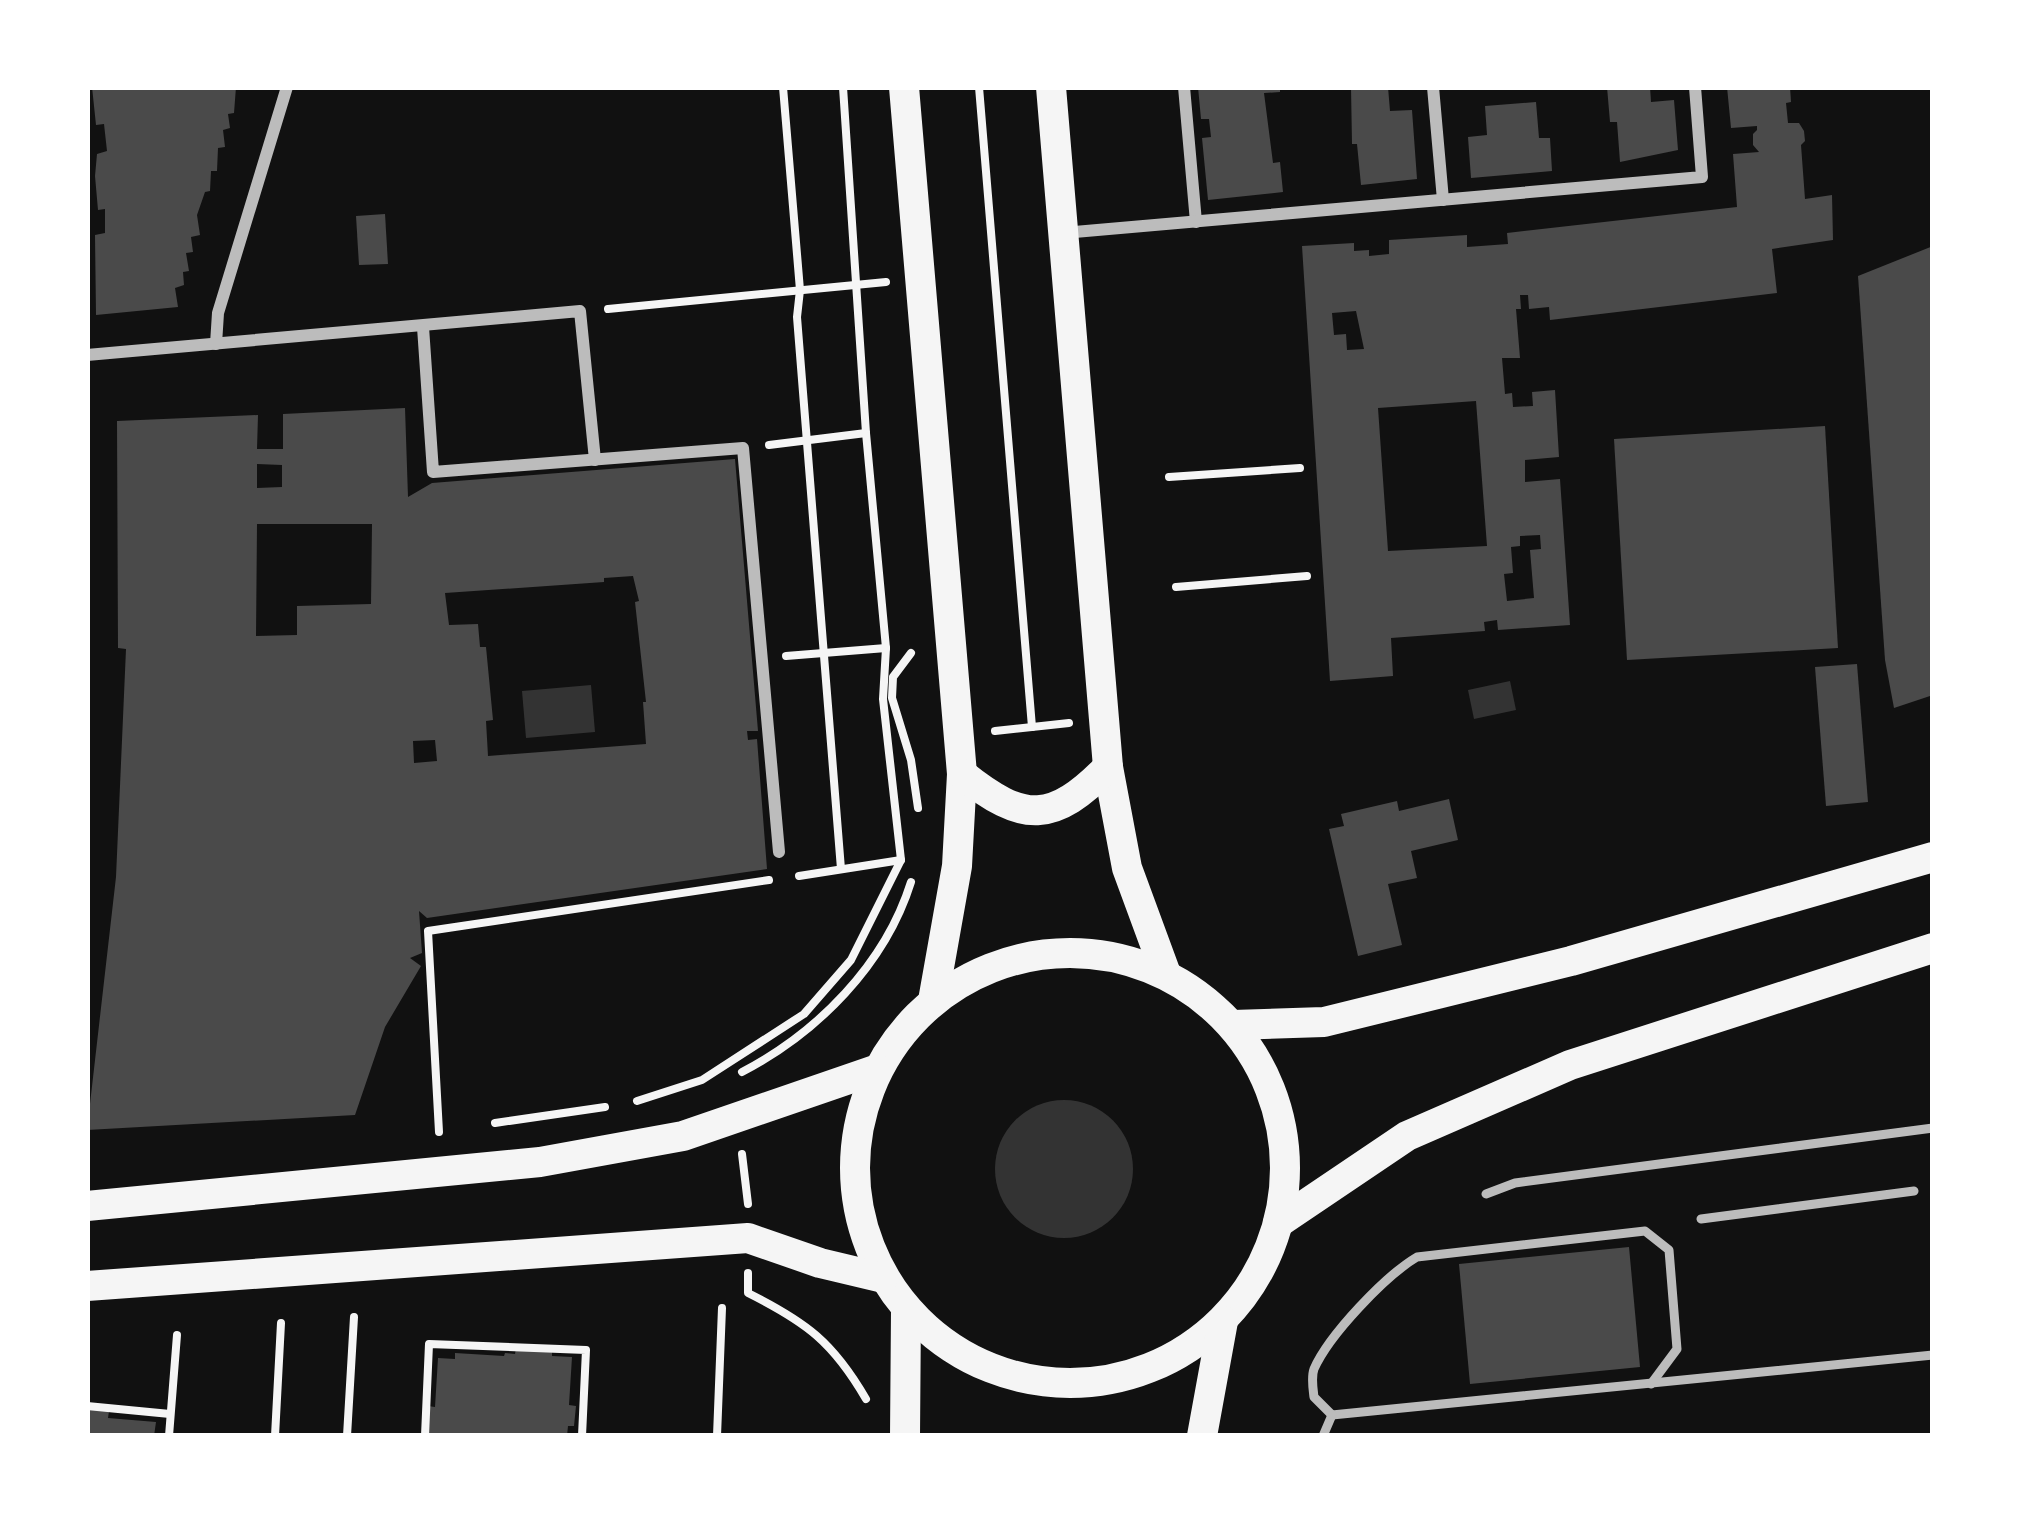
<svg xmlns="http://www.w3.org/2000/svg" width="2020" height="1523" font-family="Roboto,sans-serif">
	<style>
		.water { fill: #333 }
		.building { fill: #4a4a4a; fill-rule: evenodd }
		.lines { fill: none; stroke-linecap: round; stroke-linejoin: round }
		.path { stroke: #f5f5f5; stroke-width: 8 }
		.service { stroke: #bcbcbc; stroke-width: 9 }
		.minor { stroke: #bcbcbc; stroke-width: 12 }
		.primary { stroke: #f5f5f5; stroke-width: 30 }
	</style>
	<rect width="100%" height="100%" fill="#111"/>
	<!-- water -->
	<g class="water">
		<path d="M1510,681L1516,710L1474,719L1468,690Z"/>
		<path d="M591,685L595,732L526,738L522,691Z"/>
		<circle cx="1064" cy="1169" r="69"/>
	</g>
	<!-- building -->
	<g class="building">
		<path d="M92,87H236L234,113L228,114L230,128L223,130L225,147L218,148L217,171H211L210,191L205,192L197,215L200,235L191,237L193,252L186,253L189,271L183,272L184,285L175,288L178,307L96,315L95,235L105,233V209L98,210L95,176L97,154L107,151L104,124L96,125Z"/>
		<path d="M1198,87H1280V92L1264,93L1273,163L1280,162L1283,192L1208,200L1202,138L1211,137L1209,119H1201Z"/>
		<path d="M1351,87H1388L1390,111L1412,110L1417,179L1361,185L1357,144H1352Z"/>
		<path d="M1607,87H1650L1651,102L1674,100L1678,150L1620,162L1617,122H1610Z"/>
		<path d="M1727,87H1790L1791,102L1786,103L1788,123H1799L1804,131L1805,141L1801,145L1805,199L1832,195L1833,240L1772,249L1777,293L1550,320L1549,307L1529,309L1528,295H1520L1521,309H1516L1520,358H1502L1505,394L1512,393L1513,407L1533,406L1532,392L1555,390L1559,457L1525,460V482L1560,479L1570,625L1498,630L1497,620L1484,622L1485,631L1391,638L1393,676L1330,681L1302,246L1354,243V251L1369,250V256L1389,254V240L1467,235V247L1508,244L1507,233L1737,207L1733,154L1759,152L1753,145V134L1757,130V126L1731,128ZM1356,311L1364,349L1347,350L1346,334L1334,335L1332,313ZM1476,401L1487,546L1388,551L1378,408ZM1540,535L1541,549L1530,550L1534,598L1507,601L1504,574L1513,573L1511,547L1520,546V536Z"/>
		<path d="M1536,102L1539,138H1550L1552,171L1471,178L1468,137L1487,135L1485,106Z"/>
		<path d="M385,214L388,264L359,265L356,216Z"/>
		<path d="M1933,246V695L1894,708L1885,660L1858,276Z"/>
		<path d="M405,408L408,497L432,483L735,459L758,731H747L748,740L757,739L767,869L427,918L419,911L422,953L410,958L421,966L385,1027L355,1115L87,1130L116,877L126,649L118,648L117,421L258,415L257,449H283V414ZM257,464L282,465V487L257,488ZM257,524H372L371,604L297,606V635L256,636ZM633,576L639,601L635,602L646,702H643L646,744L488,756L486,721L493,720L486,647H480L478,624L449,625L445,593L604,582V578ZM435,740L437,761L414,763L413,741Z"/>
		<path d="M1825,426L1838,648L1627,660L1614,439Z"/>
		<path d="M1857,664L1868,802L1826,806L1815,667Z"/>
		<path d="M1449,799L1458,840L1411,851L1417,878L1388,884L1402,945L1358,956L1329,829L1344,826L1341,814L1397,801L1399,811Z"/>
		<path d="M1629,1247L1640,1367L1470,1384L1459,1264Z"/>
		<path d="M516,1348L552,1350V1356L572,1357L569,1405L576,1406L574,1426H568L567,1436H426L428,1406L435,1407L438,1358L455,1359V1353L504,1356L505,1353L515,1354Z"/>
		<path d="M87,1409L109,1411L108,1418L156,1422L154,1436H87Z"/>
	</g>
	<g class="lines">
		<!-- path -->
		<g class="path">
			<path d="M783,87L800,290L797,317L841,869"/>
			<path d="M979,87L1032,727"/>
			<path d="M608,309L886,282"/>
			<path d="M769,445L866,433"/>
			<path d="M1169,477L1300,468"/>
			<path d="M1176,587L1307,576"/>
			<path d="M911,653L893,677L892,698L911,760L918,808"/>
			<path d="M786,656L886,648"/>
			<path d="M995,731L1069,723"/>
			<path d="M799,876L901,860"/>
			<path d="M742,1072C817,1033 885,965 911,882"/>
			<path d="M637,1101L702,1080L804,1014L851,960L901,860L883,699L886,648L866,433L843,87"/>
			<path d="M495,1123L605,1107"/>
			<path d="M439,1132L428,931L769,880"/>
			<path d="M742,1154L748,1204"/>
			<path d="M748,1273V1293C806,1322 833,1342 866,1399"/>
			<path d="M87,1406L170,1414"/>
			<path d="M169,1436L177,1335"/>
			<path d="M275,1436L281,1323"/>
			<path d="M347,1436L354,1317"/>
			<path d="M425,1436L429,1344L586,1350L582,1436"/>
			<path d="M717,1436L722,1308"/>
		</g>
		<!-- service -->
		<g class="service">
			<path d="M1486,1194L1515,1183L1933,1128"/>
			<path d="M1701,1219L1914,1191"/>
			<path d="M1332,1415L1314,1397C1313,1389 1311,1377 1314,1369C1329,1335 1385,1276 1417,1257L1645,1231L1669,1250L1677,1349L1651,1384"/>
			<path d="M1332,1415L1933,1355"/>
			<path d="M1323,1436L1332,1415"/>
		</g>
		<!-- minor -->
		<g class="minor">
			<path d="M1184,87L1196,222"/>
			<path d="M1433,87L1443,200"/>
			<path d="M1063,233L1702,177L1695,87"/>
			<path d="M423,327L433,472L743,448L779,852"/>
			<path d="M216,344L218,313L287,87"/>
			<path d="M87,355L580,311L595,460"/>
		</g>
		<!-- primary -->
		<g class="primary">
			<path d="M904,87L962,774L957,866L933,1001"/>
			<path d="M1051,87L1108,767L1127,868L1166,974"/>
			<path d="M962,774C1024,824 1053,823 1108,767"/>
			<circle cx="1070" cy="1168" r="215"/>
			<path d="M1233,1025L1324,1022L1571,961L1933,857"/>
			<path d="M87,1206L540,1162L683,1136L878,1069"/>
			<path d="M1278,1223L1407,1136L1570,1065L1933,948"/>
			<path d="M87,1286L748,1238L820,1263L883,1278"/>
			<path d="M905,1436L906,1310"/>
			<path d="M1202,1436L1223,1321"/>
		</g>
	</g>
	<!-- border -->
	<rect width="2020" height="1523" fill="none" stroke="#ffffff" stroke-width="180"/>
</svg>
